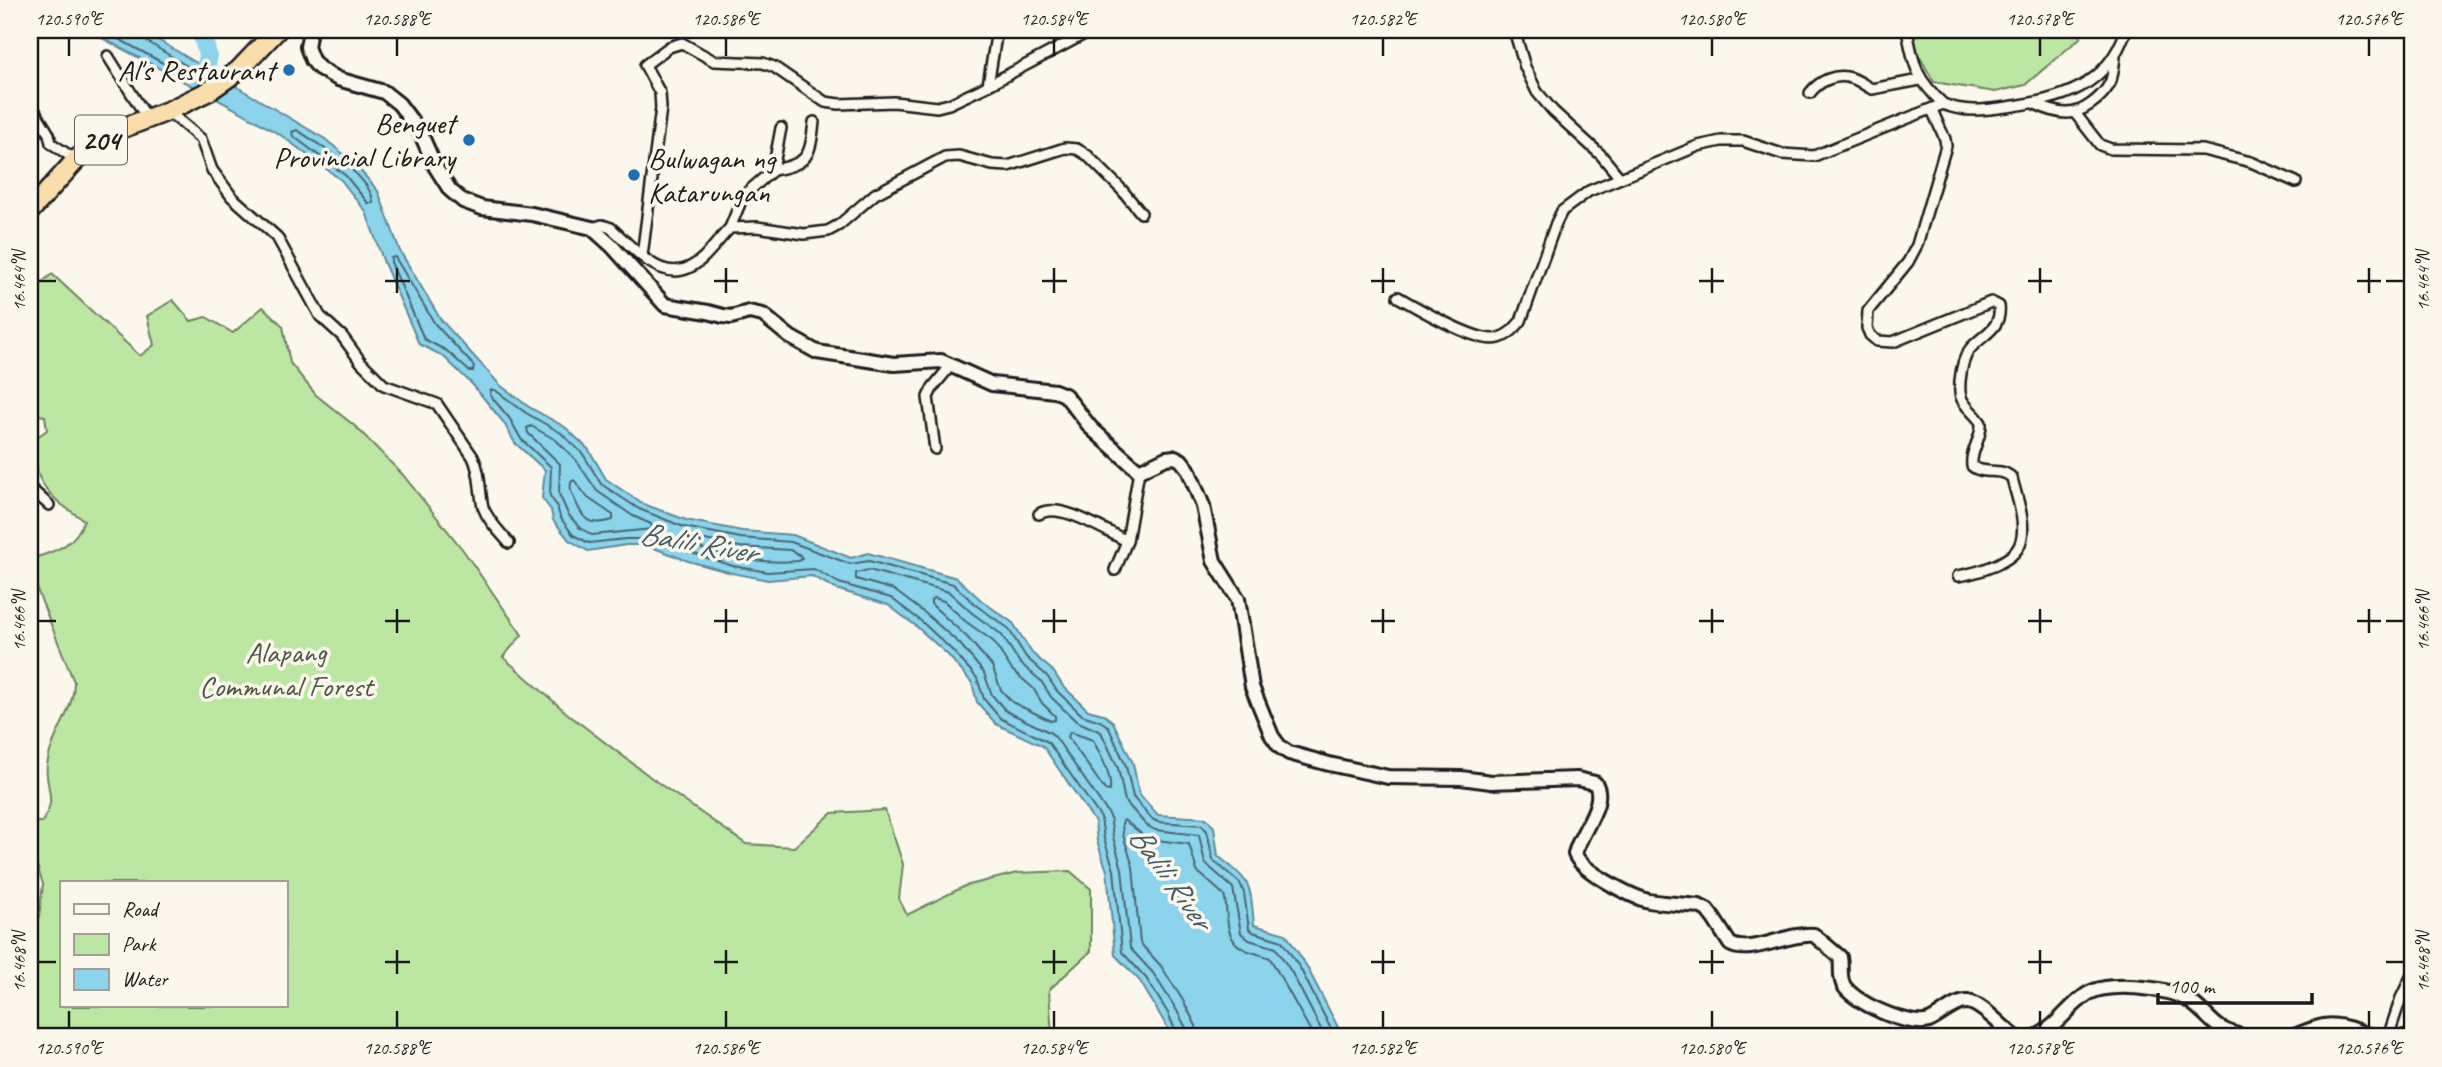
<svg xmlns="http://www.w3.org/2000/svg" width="2442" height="1067" font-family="Caveat,sans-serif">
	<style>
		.green { fill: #bce7a3; stroke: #6c8260; stroke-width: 2; fill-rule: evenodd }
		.water { fill: #8bd4ec; stroke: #5f8a99; stroke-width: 2 }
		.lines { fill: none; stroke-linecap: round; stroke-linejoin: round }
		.shore { stroke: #48666f; stroke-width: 2 }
		.river { stroke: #8bd4ec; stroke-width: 19 }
		.street-casing { stroke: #1c1c1c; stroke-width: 14 }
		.secondary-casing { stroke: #1c1c1c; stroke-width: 18 }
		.highway-casing { stroke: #1c1c1c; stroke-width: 23 }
		.street { stroke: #fbf7ec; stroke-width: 9 }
		.secondary { stroke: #fbf7ec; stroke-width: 12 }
		.highway { stroke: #f9deab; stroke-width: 18 }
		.ticks { fill: none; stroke: #1c1c1c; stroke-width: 2.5 }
		.poi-dot { fill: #1f6fb2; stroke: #fbf7ec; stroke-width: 2.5 }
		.labels { text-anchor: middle; stroke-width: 7; stroke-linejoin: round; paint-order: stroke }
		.shield { fill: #fbf7ec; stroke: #5f5e5a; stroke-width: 2 }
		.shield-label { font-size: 28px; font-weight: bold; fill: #1c1c1c }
		.poi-label { font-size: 30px; fill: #1c1c1c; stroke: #fbf7ec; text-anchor: end }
		.park-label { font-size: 30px; fill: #4c5944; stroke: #fbf7ec }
		.water-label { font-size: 32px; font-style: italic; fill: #435c65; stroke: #fbf7ec }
		.neatline { fill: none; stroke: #1c1c1c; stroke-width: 2.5 }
		.ticks-label { font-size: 18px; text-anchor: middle; fill: #1c1c1c }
	</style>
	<rect width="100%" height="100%" fill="#fbf7ec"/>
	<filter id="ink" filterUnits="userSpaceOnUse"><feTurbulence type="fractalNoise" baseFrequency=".0143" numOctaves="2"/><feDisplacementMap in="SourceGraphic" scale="14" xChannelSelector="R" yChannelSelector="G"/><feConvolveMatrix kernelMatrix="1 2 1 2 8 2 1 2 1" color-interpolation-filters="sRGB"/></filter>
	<g filter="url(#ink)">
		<!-- green -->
		<g class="green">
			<path d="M1911,30H2071L2081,37L2025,85L1995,92L1934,82L1918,54Z"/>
			<path d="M52,274L140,356L154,345L147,316L173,300L191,321L206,317L233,333L263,307L283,326L290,363L316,395L356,427L403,475L463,550L522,635L503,657L569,715L657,782L746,844L794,847L832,813L885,810L903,864L899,899L907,915L965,886L1017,873L1070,871L1091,889V951L1049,990L1052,1037H30V921L39,917L43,884L30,845V822H42C59,797 44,788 47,765C51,735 74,712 74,682L34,582V558C57,551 76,544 84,520C67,509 48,497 39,477C35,467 39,463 31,451L34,439L47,430L45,416L30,414V292ZM61,883H285V1006H61Z"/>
		</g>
		<!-- water -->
		<path class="water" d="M87,30H141L325,139L353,162L378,191L400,251L441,320L500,385L529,407L565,427L589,450L606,479L641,503L686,520L742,531L793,535L851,558L868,553L957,578L982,601L1013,623L1032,653L1053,671L1063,686L1088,710L1103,714L1113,722L1133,763L1139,794L1158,815L1206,818L1214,827L1218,856C1252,883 1250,882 1254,925L1286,934L1306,965L1343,1037H1173L1140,981L1115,955L1107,871L1097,841L1095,822L1043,746L996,724L977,702L972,683L948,655L916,626L888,605L836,589L812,576L768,580L732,573L688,561L646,545H626L588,551L569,540L553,520L551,510L542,498L545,470L515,443L504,423L473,385L443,356L419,344L384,263L366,212L341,180L282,136L241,112Z"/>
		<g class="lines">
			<!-- shore -->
			<g class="shore">
				<path d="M102,30L200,83"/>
				<path d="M139,30L143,39L208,79"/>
				<path d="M297,130C317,143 373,177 373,203H368L345,175L293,136L292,132Z"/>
				<path d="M395,257L435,324L474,366L473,371H469L447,351L424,339L391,262V258Z"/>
				<path d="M531,426L556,440L576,460L597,491L633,516L651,524L652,529L592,535L580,528L568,514L559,494L560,464L528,433L527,428Z"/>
				<path d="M574,480L588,498L613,515V520C587,527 584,520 574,498C571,492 570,490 571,482Z"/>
				<path d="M690,537L740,547L790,550L800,555L802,558L799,561C761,564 724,558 688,544L686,540Z"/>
				<path d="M934,598L944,601L965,621L993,641L1012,670L1033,688L1042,703L1055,716V720L1051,721L1012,702L1001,690L992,666L967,637L931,604V600Z"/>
				<path d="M1070,732L1093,740C1100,755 1112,774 1110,791L1105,790L1068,737Z"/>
				<path d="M1178,1037L1168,1013L1146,978L1122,952L1114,870L1104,839L1101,818L1048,742L1000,718L984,699L977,678L953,651L921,621L891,598L839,583L814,569L768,572L733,566L647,539H626L589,543L573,535L560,517L557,506L550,496L551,467L521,439L510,419L490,395L491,390H495L526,413L561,433L583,454L601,484L639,509L684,527L741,538L791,542L850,564L869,561L953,584L977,606L1008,628L1026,657L1047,676L1057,691L1082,715L1100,721L1108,726L1126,766L1133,797L1152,819L1158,822L1202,825L1207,831L1213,860L1240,883L1244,893L1249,929L1253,932L1282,941L1300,968L1335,1037"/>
				<path d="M1187,1037L1186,1028L1176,1009L1153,973L1130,948L1122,869L1113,837L1110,816L1056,738L1051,733L1006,711L992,695L984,673L960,644L926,614L894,590L856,579V573L869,570L949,592L972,613L1001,634L1020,663L1041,681L1051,697L1076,721L1101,732L1118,768L1125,801L1146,825L1155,830L1199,835L1205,863L1233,888L1241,933L1249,940L1276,948L1292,973L1325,1037"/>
				<path d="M1198,1037L1196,1026L1184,1002L1161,966L1140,943L1133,867L1123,835L1122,823L1124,820L1148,839L1189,844L1197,871L1224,895C1229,912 1223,937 1242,948C1250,953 1261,954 1270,958L1314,1037"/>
			</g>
			<!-- river -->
			<path class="river" d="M201,30L208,57L204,78"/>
			<defs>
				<g id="street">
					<path d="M1514,30L1525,67L1537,92L1553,111L1601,155L1620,178"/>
					<path d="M1907,30C1914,66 1915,77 1943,104"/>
					<path d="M108,56L147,118"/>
					<path d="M988,85L997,30"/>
					<path d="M1810,93C1819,81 1836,73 1851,78C1859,80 1865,86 1872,89L1920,80"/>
					<path d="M30,103L49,134L51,143L76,160"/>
					<path d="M2035,104C2044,108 2056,113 2066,113C2082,114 2103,97 2110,83C2113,76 2114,65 2115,57"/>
					<path d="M1932,110L1945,139L1946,146L1917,245L1908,262L1868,311L1867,328L1870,335L1877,341L1893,342L1991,302L1999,306C2002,329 1983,334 1970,349C1963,358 1961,370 1960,381C1960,386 1959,392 1961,397C1964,407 1976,414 1981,423C1982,439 1970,450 1972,466C1984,476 2001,466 2012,478C2016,496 2028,525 2020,544C2013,563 1976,573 1958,576"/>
					<path d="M168,111L201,139L212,170L232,197L277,237L320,316L342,336L361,362L384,385L437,404L473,457C481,473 479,490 483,507C488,521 500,532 509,543"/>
					<path d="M2075,113L2100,145L2111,149L2203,150L2251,162L2296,182"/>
					<path d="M773,170C809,164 810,156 814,122"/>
					<path d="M592,228L602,225L611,228C639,253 668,292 704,257C713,248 721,237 730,228L757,227L804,234L828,231L839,225L875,194L945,157L959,156L992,165L1008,166L1065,148L1077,149L1087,155L1122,190L1141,213"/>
					<path d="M730,228L743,196L773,170L781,128"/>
					<path d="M642,256L661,108L660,93L645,65L669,47L682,43L714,61L763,63L774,67L825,102L839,104L894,102L937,107L949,104L981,89L1092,30"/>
					<path d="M1398,297C1418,308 1479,345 1499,338C1509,335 1515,328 1521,321L1556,223L1562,211L1589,191L1698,146L1721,141H1743L1782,154L1814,156L1943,104C1964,113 1985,110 2007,107C2061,99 2107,88 2126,30"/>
					<path d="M935,449L928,397L933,387L952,364"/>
					<path d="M30,488L49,505"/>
					<path d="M1039,514C1060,501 1105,531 1127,541"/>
					<path d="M1115,570L1127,541L1139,471"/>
					<path d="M2388,1037L2401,998L2412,975"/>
				</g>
				<g id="secondary">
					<path d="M310,30L307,47L312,60L319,68L338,79L384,92L399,104L420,132L436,168L450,190L463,201L482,208L532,214L592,228L612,246L665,305L708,312L723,316L731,317L749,312L763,315L790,337L817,352L894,364L941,361L992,384L1055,391L1065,395L1091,428L1139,471L1166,458L1175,457L1181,460L1188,469L1203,506L1214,561L1238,599L1252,687L1272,736L1280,747L1289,753L1329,764L1388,777L1461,778L1491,782L1577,779L1595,783C1608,803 1579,833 1575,854C1581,871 1632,897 1649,901C1666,904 1683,904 1699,906L1707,910L1714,919L1730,944C1750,956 1788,932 1814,935L1840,957C1842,966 1839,975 1843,984C1851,1002 1911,1028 1929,1021C1941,1016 1955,1001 1968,1002C1983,1004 2003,1029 2016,1037"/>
					<path d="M2036,1037C2058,1026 2067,1008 2086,995C2106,981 2165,987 2186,999C2199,1006 2207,1018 2219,1027C2226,1032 2235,1034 2244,1037"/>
					<path d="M2292,1037C2330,1021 2335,1022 2373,1037"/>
					<path d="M2404,1037L2412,1036"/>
				</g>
				<path id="highway" d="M30,211L76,160L94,145L115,131L168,111L209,91L239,70L277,30"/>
			</defs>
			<!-- street casing -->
			<use href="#street" class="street-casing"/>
			<!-- secondary casing -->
			<use href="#secondary" class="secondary-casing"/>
			<!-- highway casing -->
			<use href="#highway" class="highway-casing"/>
			<!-- street -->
			<use href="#street" class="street"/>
			<!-- secondary -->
			<use href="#secondary" class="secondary"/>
			<!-- highway -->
			<use href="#highway" class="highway"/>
		</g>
	</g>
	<!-- ticks -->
	<path class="ticks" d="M69,38V56M397,38V56M726,38V56M1054,38V56M1383,38V56M1712,38V56M2040,38V56M2369,38V56M397,268V293M726,268V293M1054,268V293M1383,268V293M1712,268V293M2040,268V293M2369,268V293M38,281H56M385,281H410M714,281H738M1042,281H1067M1371,281H1395M1699,281H1724M2028,281H2052M2357,281H2381M2386,281H2404M397,609V633M726,609V633M1054,609V633M1383,609V633M1712,609V633M2040,609V633M2369,609V633M38,621H56M385,621H410M714,621H738M1042,621H1067M1371,621H1395M1699,621H1724M2028,621H2052M2357,621H2381M2386,621H2404M397,950V974M726,950V974M1054,950V974M1383,950V974M1712,950V974M2040,950V974M38,962H56M385,962H410M714,962H738M1042,962H1067M1371,962H1395M1699,962H1724M2028,962H2052M2386,962H2404M69,1011V1028M397,1011V1028M726,1011V1028M1054,1011V1028M1383,1011V1028M1712,1011V1028M2040,1011V1028M2369,1011V1028"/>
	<!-- markers -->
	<g class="poi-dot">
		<circle cx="289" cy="70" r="7"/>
		<circle cx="469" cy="140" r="7"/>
		<circle cx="634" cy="175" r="7"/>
	</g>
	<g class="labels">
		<!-- shield labels -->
		<rect class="shield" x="75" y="115.5" width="52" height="49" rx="5"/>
		<g class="shield-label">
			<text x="101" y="150">204</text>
		</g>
		<!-- poi labels -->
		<g class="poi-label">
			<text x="275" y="80">Al's Restaurant</text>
			<text x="455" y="133">Benguet<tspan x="455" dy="34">Provincial Library</tspan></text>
			<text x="648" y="168" text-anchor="start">Bulwagan ng<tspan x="648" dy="34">Katarungan</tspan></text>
		</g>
		<!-- park labels -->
		<g class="park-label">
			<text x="286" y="662">Alapang<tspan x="286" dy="34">Communal Forest</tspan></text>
		</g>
		<!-- water labels -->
		<g class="water-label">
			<text transform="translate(698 542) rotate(10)" y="11">Balili River</text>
			<text transform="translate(1171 877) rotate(54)" y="11">Balili River</text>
		</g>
	</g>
	<!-- margin -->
	<rect width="2442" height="1067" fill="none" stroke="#fbf7ec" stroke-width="77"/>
	<!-- legend -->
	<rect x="60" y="881" width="228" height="126" fill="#fbf7ec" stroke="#a29f99" stroke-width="2"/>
	<rect x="74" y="904" width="35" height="10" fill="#fbf7ec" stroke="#a29f99" stroke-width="2"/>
	<text x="122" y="916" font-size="21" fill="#1c1c1c">Road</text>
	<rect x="74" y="934" width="35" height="21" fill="#bce7a3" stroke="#a29f99" stroke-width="2"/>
	<text x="122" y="951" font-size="21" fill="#1c1c1c">Park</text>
	<rect x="74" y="969" width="35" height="21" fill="#8bd4ec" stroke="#a29f99" stroke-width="2"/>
	<text x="122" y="986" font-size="21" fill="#1c1c1c">Water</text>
	<!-- scale -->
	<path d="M2158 993v10h154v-10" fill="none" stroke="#1c1c1c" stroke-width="3.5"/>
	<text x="2169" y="993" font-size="21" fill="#1c1c1c" stroke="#fbf7ec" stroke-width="5" paint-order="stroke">100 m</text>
	<rect x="38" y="38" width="2366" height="990" class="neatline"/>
	<g class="ticks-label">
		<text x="69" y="25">120.590°E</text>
		<text x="397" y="25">120.588°E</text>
		<text x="726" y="25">120.586°E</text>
		<text x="1054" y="25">120.584°E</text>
		<text x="1383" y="25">120.582°E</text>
		<text x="1712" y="25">120.580°E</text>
		<text x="2040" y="25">120.578°E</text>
		<text x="2369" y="25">120.576°E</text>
		<text transform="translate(2423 281) rotate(-90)" y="6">16.464°N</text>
		<text transform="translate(19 281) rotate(-90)" y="6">16.464°N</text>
		<text transform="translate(2423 621) rotate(-90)" y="6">16.466°N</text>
		<text transform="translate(19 621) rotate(-90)" y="6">16.466°N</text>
		<text transform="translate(2423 962) rotate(-90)" y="6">16.468°N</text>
		<text transform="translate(19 962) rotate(-90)" y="6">16.468°N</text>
		<text x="69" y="1054">120.590°E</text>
		<text x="397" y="1054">120.588°E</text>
		<text x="726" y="1054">120.586°E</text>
		<text x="1054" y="1054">120.584°E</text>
		<text x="1383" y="1054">120.582°E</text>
		<text x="1712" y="1054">120.580°E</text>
		<text x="2040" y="1054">120.578°E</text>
		<text x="2369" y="1054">120.576°E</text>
	</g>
</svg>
